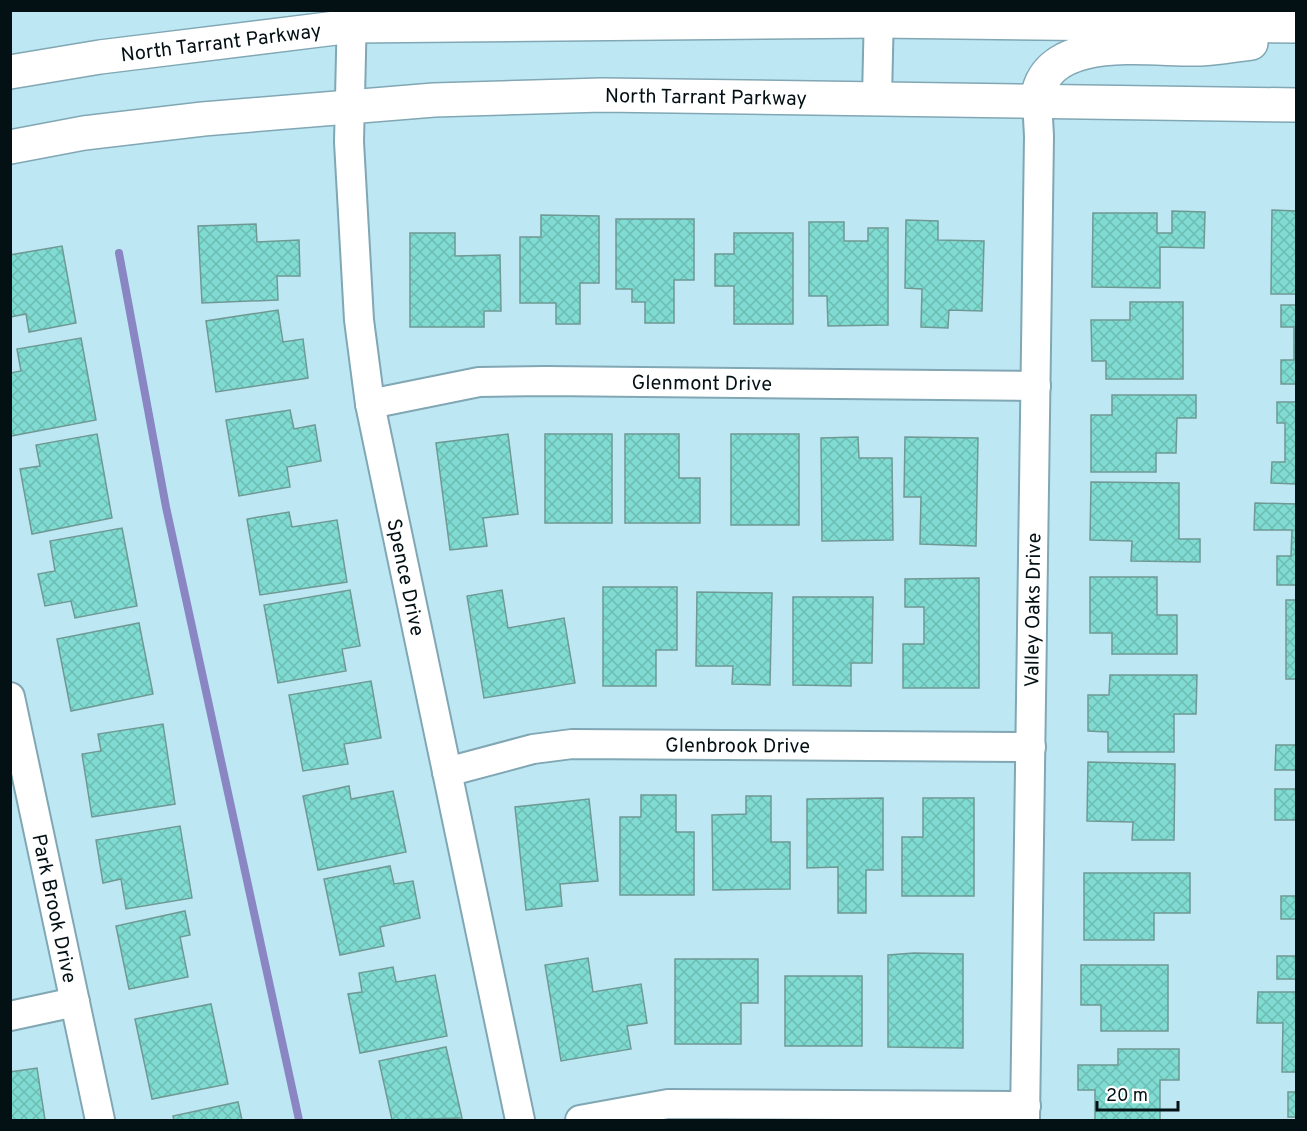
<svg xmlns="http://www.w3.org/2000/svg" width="1307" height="1131" font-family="Overpass,sans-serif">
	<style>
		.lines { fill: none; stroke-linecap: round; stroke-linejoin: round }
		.stream { stroke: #8986c3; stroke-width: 8 }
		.building { fill: url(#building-cross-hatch); stroke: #6f9994; stroke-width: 1.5 }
		.street-casing { stroke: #80a7b3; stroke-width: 32 }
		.primary-casing { stroke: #80a7b3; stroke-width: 36 }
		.street { stroke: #fff; stroke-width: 28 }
		.primary { stroke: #fff; stroke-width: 33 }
		.labels { text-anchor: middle; stroke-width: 4.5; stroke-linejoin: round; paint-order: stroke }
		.street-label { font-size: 20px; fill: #031014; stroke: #fff }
	</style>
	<defs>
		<pattern id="building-cross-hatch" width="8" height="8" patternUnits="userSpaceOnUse" patternTransform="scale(1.5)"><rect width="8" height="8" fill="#80dcd2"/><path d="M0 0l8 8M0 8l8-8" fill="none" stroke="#6dbcb3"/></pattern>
	</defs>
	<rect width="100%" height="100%" fill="#bee7f4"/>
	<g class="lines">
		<!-- stream -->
		<path class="stream" d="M119,253L166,507L299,1120"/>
	</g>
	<!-- building -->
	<g class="building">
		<path d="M1272,210L1296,211V294H1271Z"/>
		<path d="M1172,211L1205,212L1204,248L1160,247V288L1092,287L1093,213H1157V233H1172Z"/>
		<path d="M541,215L599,216V283H580V324H556V303H520V237H541Z"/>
		<path d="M616,219H694V280H674V323H645V302H632V289H616Z"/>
		<path d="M906,220L938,221V240L984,241L982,311L949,310L948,328L921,327L922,289L905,288Z"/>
		<path d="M809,222H844V241H868V228H888V325L828,326L827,296H809Z"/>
		<path d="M256,224L257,242L299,240L300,276H277L278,300L202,303L198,226Z"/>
		<path d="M410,233H455V256L500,255L501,311H484V327H410Z"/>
		<path d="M734,233H793V324H734V286H715V254H734Z"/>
		<path d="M62,246L76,323L29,332L26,314L10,317V255Z"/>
		<path d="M1130,302H1183V379H1106V361H1092L1091,320H1130Z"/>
		<path d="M1281,305H1296V384H1281V360H1294V327H1281Z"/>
		<path d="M278,310L283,342L303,339L308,378L216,392L206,321Z"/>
		<path d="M81,338L96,420L11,436L10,373L21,371L17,349Z"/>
		<path d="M1112,395H1196V418H1177L1176,453H1156V472H1091V415H1112Z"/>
		<path d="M1277,402H1296V484L1271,483L1272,462H1285V423H1277Z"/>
		<path d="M290,410L294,429L315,425L321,461L287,467L290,487L239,496L226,420Z"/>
		<path d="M97,434L112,518L32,534L20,469L40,466L36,445Z"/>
		<path d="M508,434L518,514L483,518L487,546L450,550L436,443Z"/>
		<rect x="545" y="434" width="67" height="89"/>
		<path d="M625,434H679V478H700V523H625Z"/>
		<rect x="731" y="434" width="68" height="91"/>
		<path d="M858,437L859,458H892L893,540L822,541L821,438Z"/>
		<path d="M905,437L978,438L976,546L920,544L921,497H904Z"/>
		<path d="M1091,482L1179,483V539H1200V562L1131,561L1132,541L1090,540Z"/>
		<path d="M1255,503L1296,504V585H1277V556H1291L1292,530H1254Z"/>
		<path d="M289,512L292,527L337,520L347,582L260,595L247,519Z"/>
		<path d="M122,528L137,606L75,618L71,601L45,606L38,574L55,571L50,541Z"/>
		<path d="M1090,577H1157V615H1177V654H1112V633H1090Z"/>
		<path d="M979,578V688H903V644H924V607H905V579Z"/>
		<path d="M603,587H677V650H656V686H603Z"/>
		<path d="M350,590L360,646L342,649L346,671L278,683L264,605Z"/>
		<path d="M502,590L508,628L564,618L575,683L484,698L467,596Z"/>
		<path d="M697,592L772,593L770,685L732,684L733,666H696Z"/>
		<path d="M793,597H873L872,663H851V686L793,685Z"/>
		<rect x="1286" y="600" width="10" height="79"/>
		<path d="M139,623L153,694L71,711L57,639Z"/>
		<path d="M1110,675H1197L1196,714H1174V752H1108V732L1088,731V695H1109Z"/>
		<path d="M371,681L381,738L344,744L348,764L303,771L289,695Z"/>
		<path d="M1296,698V770H1275L1276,745H1296Z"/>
		<path d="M163,724L175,804L92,817L82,754L101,751L98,734Z"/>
		<path d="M1088,762L1175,764L1174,840H1132L1133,822L1087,821Z"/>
		<path d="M349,786L351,799L393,791L406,852L318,870L303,796Z"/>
		<rect x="1275" y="789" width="21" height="31"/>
		<path d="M641,795H676V832H694V895H620V817H641Z"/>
		<path d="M746,796H771V842H790V889L713,890L712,815L746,814Z"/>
		<path d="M883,798V870H866V913H838V867L807,868V799Z"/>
		<path d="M923,798H974V896H902V837H923Z"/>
		<path d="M589,799L598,881L560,884L562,906L526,910L515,807Z"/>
		<path d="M180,826L192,898L126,909L121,879L103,883L96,840Z"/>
		<path d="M390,866L394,884L413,881L420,918L380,927L384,946L340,955L324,879Z"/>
		<path d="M1084,873H1190V913H1154V940H1084Z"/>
		<rect x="1281" y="896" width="15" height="23"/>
		<path d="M185,911L190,935L180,937L188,977L129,989L116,926Z"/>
		<path d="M914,953L963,954V1048L888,1047V955Z"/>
		<rect x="1277" y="956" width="19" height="23"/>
		<path d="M588,958L593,992L641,984L647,1023L627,1026L631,1049L561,1061L545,965Z"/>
		<path d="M675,959H758V1003H741V1044H675Z"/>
		<path d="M1081,965H1168V1031H1101V1005H1081Z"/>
		<path d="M393,967L396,982L435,975L447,1036L360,1053L348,994L362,992L359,973Z"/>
		<rect x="785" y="976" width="77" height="70"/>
		<path d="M1258,992H1296V1072H1282L1283,1023H1257Z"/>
		<path d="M211,1004L228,1084L152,1099L135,1019Z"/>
		<path d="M446,1047L462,1118L392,1120L379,1061Z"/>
		<path d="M1118,1049H1179V1080H1160V1120H1095V1090H1078V1065H1118Z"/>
		<path d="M37,1068L45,1120H10V1072Z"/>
		<rect x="1288" y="1092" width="8" height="25"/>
		<path d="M238,1102L242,1120H174L173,1116Z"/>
	</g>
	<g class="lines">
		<defs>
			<g id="street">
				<path id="s1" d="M352,10L349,142L359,320L370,404L520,1120"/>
				<path d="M877,98L879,10"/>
				<path id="s2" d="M370,404L479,382L546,381L1036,386"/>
				<path id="s3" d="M10,697L100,1120"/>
				<path id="s4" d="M447,772L533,749L572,744L1031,747"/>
				<path d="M10,1016L75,1002"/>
				<path d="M580,1120L668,1104L1026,1106"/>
				<path id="s5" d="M1025,1120L1039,136L1037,100"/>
			</g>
			<g id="primary">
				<path id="s6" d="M10,72L100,57L352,26L878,21L1296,26"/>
				<path d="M1037,100C1045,30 1152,51 1201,49C1217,48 1234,45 1251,43"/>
				<path id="s7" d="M10,147L84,133L203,119L434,100L602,95L1296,105"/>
			</g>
		</defs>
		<!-- street casing -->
		<use href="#street" class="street-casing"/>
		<!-- primary casing -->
		<use href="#primary" class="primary-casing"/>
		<!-- street -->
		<use href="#street" class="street"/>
		<!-- primary -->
		<use href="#primary" class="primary"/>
	</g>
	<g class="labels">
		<!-- street labels -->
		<g class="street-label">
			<text dy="7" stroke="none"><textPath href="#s6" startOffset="213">North Tarrant Parkway</textPath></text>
			<text dy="7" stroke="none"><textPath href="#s7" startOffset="699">North Tarrant Parkway</textPath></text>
			<text dy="7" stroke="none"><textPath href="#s2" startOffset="334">Glenmont Drive</textPath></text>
			<text dy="7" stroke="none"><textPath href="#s1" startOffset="572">Spence Drive</textPath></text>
			<text dy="7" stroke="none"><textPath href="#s5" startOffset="510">Valley Oaks Drive</textPath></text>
			<text dy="7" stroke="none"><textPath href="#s4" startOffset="294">Glenbrook Drive</textPath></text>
			<text dy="7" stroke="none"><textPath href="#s3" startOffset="216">Park Brook Drive</textPath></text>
		</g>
	</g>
	<!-- border -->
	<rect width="1307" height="1131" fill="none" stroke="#031014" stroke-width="24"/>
	<!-- scale -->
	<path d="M1097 1101v9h81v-9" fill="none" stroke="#031014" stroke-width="3"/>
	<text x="1106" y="1101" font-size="18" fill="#031014" stroke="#ffffff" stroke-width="4.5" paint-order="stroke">20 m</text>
</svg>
